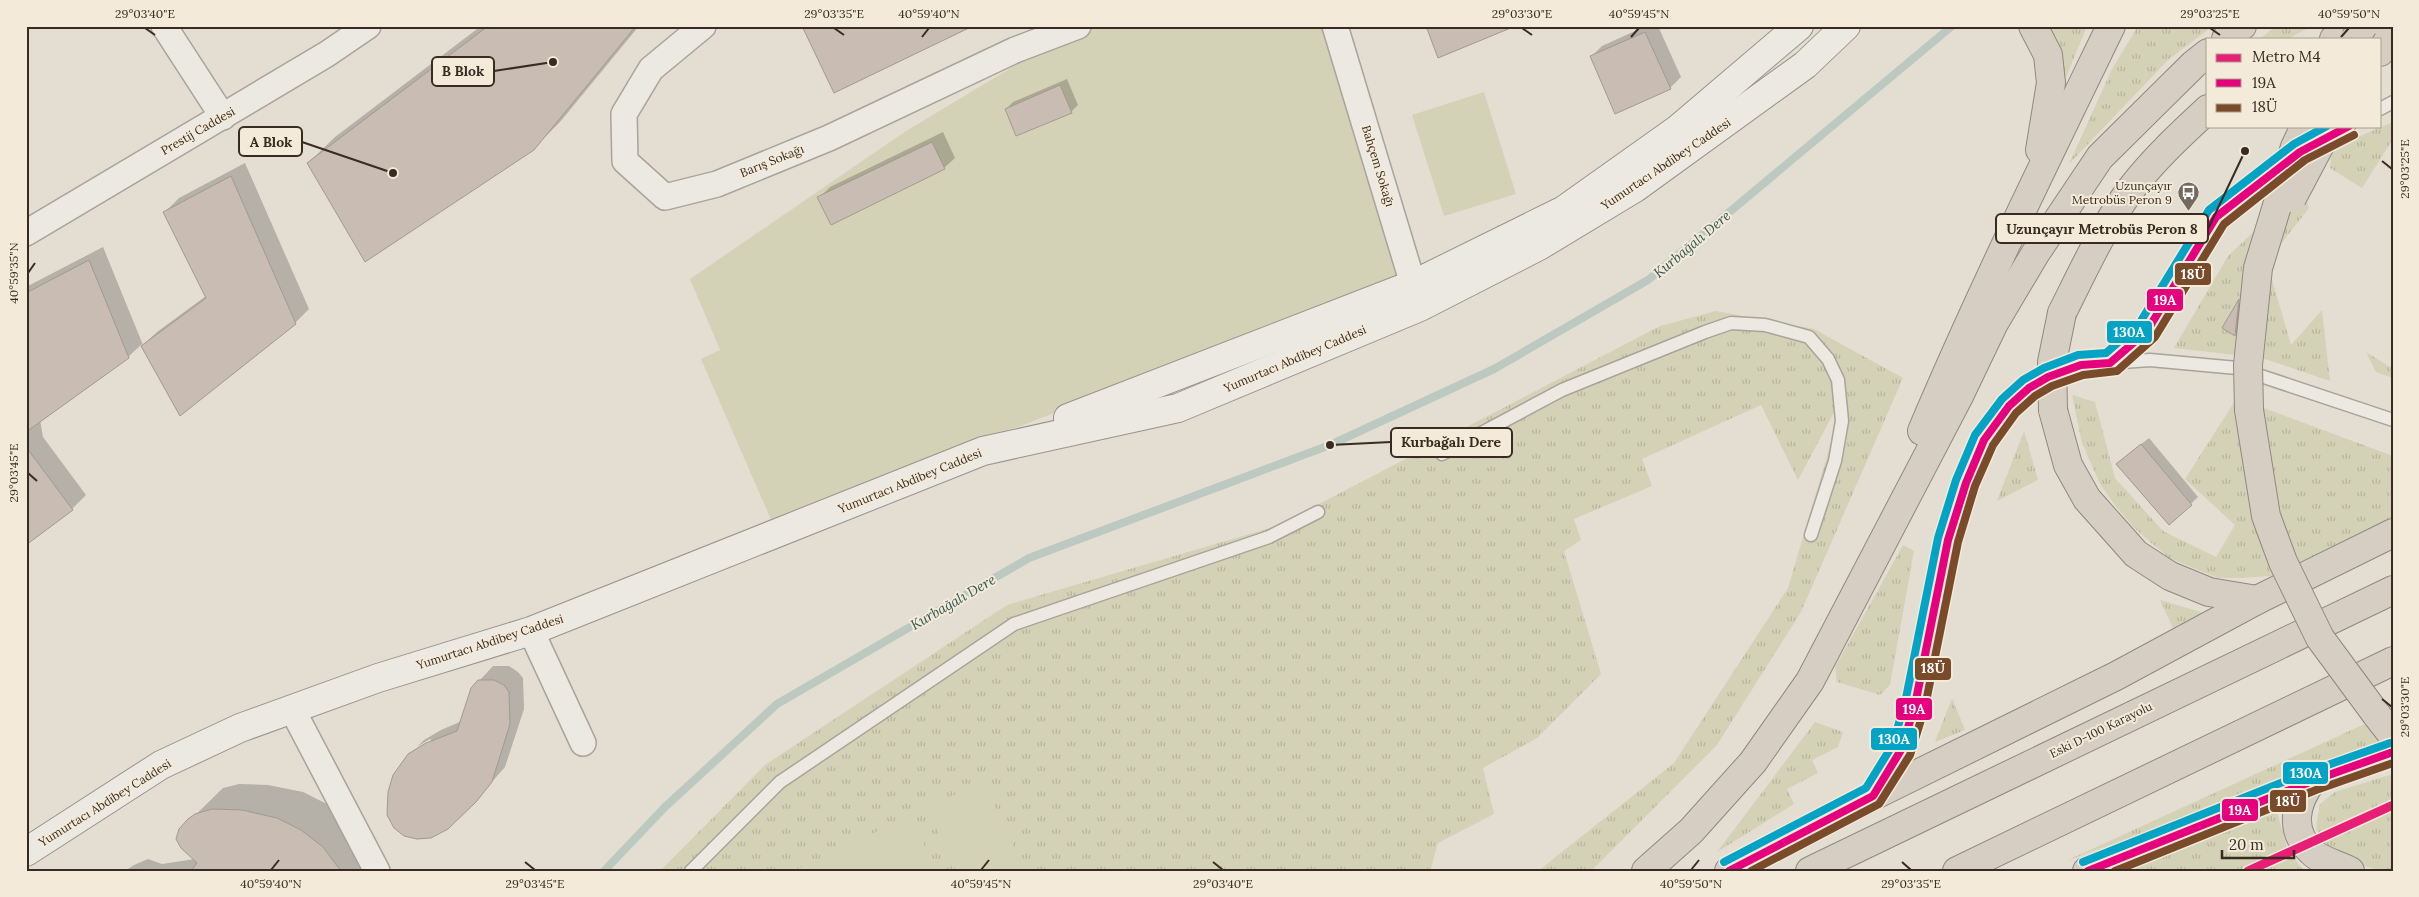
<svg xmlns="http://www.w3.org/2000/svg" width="2419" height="897" font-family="Lora,serif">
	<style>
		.grass { fill: url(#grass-tufts) }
		.garden { fill: #d4d2b6 }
		.shadow { fill: #0003 }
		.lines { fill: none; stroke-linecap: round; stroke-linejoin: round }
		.stream { stroke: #bbc9c0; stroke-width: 8 }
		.building { fill: #c8bcb3; stroke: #a49991 }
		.lane-casing { stroke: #a9a39a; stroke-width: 15 }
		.street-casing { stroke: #a9a39a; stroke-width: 28 }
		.secondary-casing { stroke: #99928a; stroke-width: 30 }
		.highway-casing { stroke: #8f8881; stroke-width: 30 }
		.lane { stroke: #ece9e2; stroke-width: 12 }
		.street { stroke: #ece9e2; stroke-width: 25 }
		.secondary { stroke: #ece9e2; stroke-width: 28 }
		.highway { stroke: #d7cec3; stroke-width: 28 }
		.highway-bridge-casing { stroke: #8f8881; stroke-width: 30; stroke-linecap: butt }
		.highway-bridge { stroke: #d7cec3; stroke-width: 28 }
		.bus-1-casing { stroke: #f3ead9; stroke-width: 11 }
		.bus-2-casing { stroke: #f3ead9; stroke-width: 11 }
		.bus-3-casing { stroke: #f3ead9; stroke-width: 11 }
		.bus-1 { stroke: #e5007d; stroke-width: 8 }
		.bus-2 { stroke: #7a4b2a; stroke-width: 8 }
		.bus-3 { stroke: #03a3c5; stroke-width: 8 }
		.metro-1-casing { stroke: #f3ead9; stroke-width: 12 }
		.metro-1 { stroke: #e91e76; stroke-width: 9 }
		.ticks { fill: none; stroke: #392b22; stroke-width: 2 }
		.labels { text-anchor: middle; stroke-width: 4; stroke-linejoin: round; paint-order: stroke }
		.street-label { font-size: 12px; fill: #392b22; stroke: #f3ead9 }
		.poi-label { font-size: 12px; fill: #392b22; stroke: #f3ead9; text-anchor: end }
		.water-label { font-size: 14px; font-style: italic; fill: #335752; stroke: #f3ead9 }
		.leader { fill: none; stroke: #392b22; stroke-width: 2 }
		.callout-dot { fill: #392b22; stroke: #f3ead9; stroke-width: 2 }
		.callout { fill: #f3ead9; stroke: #392b22; stroke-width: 2 }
		.callout-label { font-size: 14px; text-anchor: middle; font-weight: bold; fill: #392b22 }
		.line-badge { stroke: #f3ead9; stroke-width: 2 }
		.badge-label { font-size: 14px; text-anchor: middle; font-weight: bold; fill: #fff }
		.neatline { fill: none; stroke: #392b22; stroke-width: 2 }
		.ticks-label { font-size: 12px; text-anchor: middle; fill: #392b22 }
	</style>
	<defs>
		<pattern id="grass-tufts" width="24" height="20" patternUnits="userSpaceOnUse" patternTransform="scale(1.25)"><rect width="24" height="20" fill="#d4d2b6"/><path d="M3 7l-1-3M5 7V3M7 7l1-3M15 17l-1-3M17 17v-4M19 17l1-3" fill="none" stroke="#b7b49c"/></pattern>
	</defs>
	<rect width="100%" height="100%" fill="#e3ddd2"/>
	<!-- grass -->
	<g class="grass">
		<path d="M2045,26H2087L2060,92Z"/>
		<path d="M2138,26H2213L2169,59L2069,164L2112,69Z"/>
		<path d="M2276,26H2312L2288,39H2260Z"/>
		<path d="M2393,122V139L2362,188L2330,168L2332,148Z"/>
		<path d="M2302,186L2309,208L2267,262L2291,345L2322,310L2330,381L2262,358L2174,348L2228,256Z"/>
		<path d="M1716,311L1814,329L1903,378L1801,612L1717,745L1591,871H1538L1674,763L1788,588L1847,388L1798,480L1761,405L1642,459L1652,486L1574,519L1581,540L1564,551L1601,674L1537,738L1483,768L1494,814L1438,843L1430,871H660L765,765L1007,605L1277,526L1660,326Z"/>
		<path d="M2366,352L2393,369V378L2376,372Z"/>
		<path d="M2072,395L2095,402L2115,478L2163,531L2216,557L2235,525L2185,479L2237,398L2393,456V522L2297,574L2241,578H2218L2169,558L2134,528L2114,504L2100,484L2082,443Z"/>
		<path d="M2024,431L2038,480L1997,501Z"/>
		<path d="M1903,545L1914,551L1890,685L1880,695L1837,682L1835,667Z"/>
		<path d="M2160,600L2215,616L2173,628Z"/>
		<path d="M1952,698L1965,730L1935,742Z"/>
		<path d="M2393,711V741L2066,861Z"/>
		<path d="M1815,722L1843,732L1838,747L1812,760L1818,773L1787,789L1794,804L1717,852Z"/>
		<path d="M2393,774V871C2371,871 2322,856 2317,831C2315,824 2319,812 2320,804L2335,792Z"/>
		<path d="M2277,812L2288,850L2304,871H2125Z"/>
	</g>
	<!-- garden -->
	<g class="garden">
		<path d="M1081,26H1335L1403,278L772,522L701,359L720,350L690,279L906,131Z"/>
		<path d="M1484,92L1516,194L1444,216L1412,115Z"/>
		<path d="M983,781L1025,871H956L927,808Z"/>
		<path d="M910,816L936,871H798L797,869Z"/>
	</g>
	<!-- shadow -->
	<g class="shadow">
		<path d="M481,26H639L560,122L533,149L308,163L335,137Z"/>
		<path d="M1646,26H1658L1681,77L1670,88L1591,57L1602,46Z"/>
		<path d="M1067,79L1078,105L1071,112L1006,109L1013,102Z"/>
		<path d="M943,132L955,158L944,168L819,198L830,187Z"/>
		<path d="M245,163L309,309L295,323L180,415L142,344L128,357L40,420L43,437L86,495L72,509L26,544V287L103,247L143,345L157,332L206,296L165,212L179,198Z"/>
		<path d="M2245,295L2242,327L2235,334L2224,328Z"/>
		<path d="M2149,438L2198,497L2169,524L2125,457Z"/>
		<path d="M493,666H509L518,672L523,678L524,709L505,767L475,801L409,755L432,741L430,739L417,747L424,740L441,730L462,721L479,681Z"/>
		<path d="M239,784L268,785L303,792L327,804L349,821L365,867L363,871H125L134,865L148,859L162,864L195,859L180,830L223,788Z"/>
	</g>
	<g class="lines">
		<!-- stream -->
		<path class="stream" d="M604,871L665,807L777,704L1029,558L1330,445L1494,369L1648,280L1952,26"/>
	</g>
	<!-- building -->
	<g class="building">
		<path d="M488,26H636L534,150L365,262L307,163Z"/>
		<path d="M802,26H973L834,93Z"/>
		<path d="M1426,26H1513V27L1438,58Z"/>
		<path d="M1645,32L1671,89L1615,114L1590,56Z"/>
		<path d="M1060,85L1072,113L1016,136L1005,109Z"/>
		<path d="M932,142L945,169L831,225L817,197Z"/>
		<path d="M231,176L296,324L180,416L141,346L206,298L163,212Z"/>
		<path d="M89,260L129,358L26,432V293Z"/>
		<path d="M2239,299L2235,336L2222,328Z"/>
		<path d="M2141,444L2192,505L2169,525L2116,464Z"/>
		<path d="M26,447L73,510L26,545Z"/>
		<path d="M478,680H494L504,685L509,692L510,724L492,782L476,802L448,829L431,838L417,839L404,836L394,828L387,815L388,792L393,775L408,754L426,743L457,731L471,688Z"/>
		<path d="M212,809L242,810L277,818L301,830L323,847L341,871H191L197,863L181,848L176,839L179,829L188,819L195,814Z"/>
	</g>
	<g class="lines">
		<defs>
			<g id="lane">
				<path d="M2380,109L2393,102"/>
				<path d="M2328,137L2349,126"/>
				<path d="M2110,363L2147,331L2216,217L2286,163"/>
				<path d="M1442,454L1562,390L1705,332L1731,323L1765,325L1809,337L1828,359L1838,380L1842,421L1835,461L1811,535"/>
				<path d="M1878,787L1901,750L1915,705L1948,540L1966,483L1984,440L2009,406L2029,388L2048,377L2081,365L2150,360L2237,368L2393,420"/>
				<path d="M691,871L780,782L1014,624L1269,537L1318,512"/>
			</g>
			<g id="street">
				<path d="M164,26L223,117"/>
				<path d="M703,26L651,69L624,114L625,161L665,197L717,184L829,138L1015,50L1078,26"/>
				<path d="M1335,26L1419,304"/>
				<path d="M26,233L327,54L368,26"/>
				<path d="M531,631L583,743"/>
				<path d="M292,709L377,871"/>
			</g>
			<g id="secondary">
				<path d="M1068,418L1414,284L1564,210L1678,129L1799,26"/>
				<path d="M26,852L161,765L240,728L378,678L531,631L983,451L1178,408L1420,307L1539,246L1635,188L1805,65L1846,26"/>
			</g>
			<g id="highway">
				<path d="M2033,26L2048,55L2051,83L2040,150"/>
				<path d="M2226,39L2242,26"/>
				<path d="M2334,39L2368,26"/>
				<path d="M2380,52L2393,35"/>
				<path d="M2062,313C2083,271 2103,227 2131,189C2153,160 2181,134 2208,109"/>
				<path d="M2053,410L2068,465L2087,499L2136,554L2170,576L2209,592L2257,600"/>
				<path d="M1922,431C1980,294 2046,160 2111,26"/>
				<path d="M2376,714L2393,736"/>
				<path d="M2312,781C2295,803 2289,831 2312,852C2321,861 2339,865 2350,871"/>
				<path d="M1646,871L1691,831L1753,762L1810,681L1959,396L1994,323L2035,254L2100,157L2194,64L2208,53"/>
				<path d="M1729,871L1873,796L2116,676L2257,600L2393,533"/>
				<path d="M1810,871L2393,590"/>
				<path d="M1957,871L2393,661"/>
				<path d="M2087,871L2312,781L2393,752"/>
			</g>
		</defs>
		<!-- lane casing -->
		<use href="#lane" class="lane-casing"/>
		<!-- street casing -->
		<use href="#street" class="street-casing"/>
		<!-- secondary casing -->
		<use href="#secondary" class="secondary-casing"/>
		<!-- highway casing -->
		<use href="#highway" class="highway-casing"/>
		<!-- lane -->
		<use href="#lane" class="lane"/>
		<!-- street -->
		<use href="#street" class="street"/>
		<!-- secondary -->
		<use href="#secondary" class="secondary"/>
		<!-- highway -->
		<use href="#highway" class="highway"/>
		<defs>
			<g id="highway-bridge">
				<path d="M2355,39L2363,26"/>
				<path d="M2305,126L2295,147L2258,268L2248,365L2249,410L2266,516L2283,562L2320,638L2376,714"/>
				<path d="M2292,198L2330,126"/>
				<path d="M2053,410L2052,362L2062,313"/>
			</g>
		</defs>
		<!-- highway-bridge casing -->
		<use href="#highway-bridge" class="highway-bridge-casing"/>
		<!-- highway-bridge -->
		<use href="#highway-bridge" class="highway-bridge"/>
		<defs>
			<g id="bus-1">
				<path d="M1729,871L1873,796L1901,750L1915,705L1948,540L1966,483L1984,440L2009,406L2029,388L2048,377L2081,365L2110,363L2147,331L2216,217L2300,152L2349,126"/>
				<path d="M2088,871L2312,781L2393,752"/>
			</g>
			<g id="bus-2">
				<path d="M1751,871L1879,804L1910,755L1925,707L1958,542L1975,486L1993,445L2016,413L2035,396L2052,386L2083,375L2117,371L2155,337L2224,224L2305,160L2354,135"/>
				<path d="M2115,871L2316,790L2393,763"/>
			</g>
			<g id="bus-3">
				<path d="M1724,862L1866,788L1892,746L1905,703L1938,538L1956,480L1975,435L2002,399L2023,380L2044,368L2078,355L2106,353L2139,324L2209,210L2294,144L2327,126"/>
				<path d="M2083,862L2308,772L2390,743"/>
			</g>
		</defs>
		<!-- bus-1 casing -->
		<use href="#bus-1" class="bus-1-casing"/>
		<!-- bus-2 casing -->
		<use href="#bus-2" class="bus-2-casing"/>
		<!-- bus-3 casing -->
		<use href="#bus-3" class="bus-3-casing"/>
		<!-- bus-1 -->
		<use href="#bus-1" class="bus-1"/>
		<!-- bus-2 -->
		<use href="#bus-2" class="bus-2"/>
		<!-- bus-3 -->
		<use href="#bus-3" class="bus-3"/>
		<defs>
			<path id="metro-1" d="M2248,871L2393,805"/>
		</defs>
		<!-- metro-1 casing -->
		<use href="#metro-1" class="metro-1-casing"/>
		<!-- metro-1 -->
		<use href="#metro-1" class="metro-1"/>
	</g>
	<!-- ticks -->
	<path class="ticks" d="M145,28L155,35M834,28L844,35M1522,28L1532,35M2210,28L2220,35M922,37L929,28M1631,37L1639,28M2341,37L2349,28M2382,161L2392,169M28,273L35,263M28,473L37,481M2382,699L2392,707M525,862L535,870M1213,862L1223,870M1902,862L1911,870M271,870L279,860M981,870L989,860M1691,870L1699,860"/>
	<!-- icons -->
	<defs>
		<symbol id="bus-pin" viewBox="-11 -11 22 30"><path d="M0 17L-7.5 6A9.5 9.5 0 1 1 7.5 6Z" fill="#746960" stroke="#f3ead9"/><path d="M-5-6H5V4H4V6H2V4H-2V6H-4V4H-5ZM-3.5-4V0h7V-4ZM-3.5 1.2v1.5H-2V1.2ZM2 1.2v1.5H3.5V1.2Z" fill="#fff"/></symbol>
	</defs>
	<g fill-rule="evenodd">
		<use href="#bus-pin" x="2176" y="180" width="25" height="34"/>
	</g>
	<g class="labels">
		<!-- street labels -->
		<g class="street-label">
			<text transform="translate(198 131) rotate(-30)" y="4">Prestij Caddesi</text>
			<text transform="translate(772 161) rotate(-22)" y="4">Barış Sokağı</text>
			<text transform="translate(1666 164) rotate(-34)" y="4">Yumurtacı Abdibey Caddesi</text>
			<text transform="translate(1378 166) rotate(73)" y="4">Bahçem Sokağı</text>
			<text transform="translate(1295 359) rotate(-23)" y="4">Yumurtacı Abdibey Caddesi</text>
			<text transform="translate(910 481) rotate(-22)" y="4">Yumurtacı Abdibey Caddesi</text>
			<text transform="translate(490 642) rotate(-18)" y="4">Yumurtacı Abdibey Caddesi</text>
			<text transform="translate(2101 730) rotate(-26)" y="4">Eski D-100 Karayolu</text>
			<text transform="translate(105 803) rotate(-32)" y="4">Yumurtacı Abdibey Caddesi</text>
		</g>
		<!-- poi labels -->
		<g class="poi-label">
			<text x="2172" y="190">Uzunçayır<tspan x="2172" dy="14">Metrobüs Peron 9</tspan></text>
		</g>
		<!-- water labels -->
		<g class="water-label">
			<text transform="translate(1692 244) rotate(-40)" y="5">Kurbağalı Dere</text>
			<text transform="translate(953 602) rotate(-30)" y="5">Kurbağalı Dere</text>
		</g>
	</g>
	<!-- callouts -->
	<path class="leader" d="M553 62L494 71M393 173L302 142M2245 151L2208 229M1330 445L1391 442"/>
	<g class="callout-dot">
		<circle cx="553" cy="62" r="5"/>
		<circle cx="393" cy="173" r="5"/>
		<circle cx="2245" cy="151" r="5"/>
		<circle cx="1330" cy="445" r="5"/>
	</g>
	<g class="callout">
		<rect x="432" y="57" width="62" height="29" rx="5"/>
		<rect x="239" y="127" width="63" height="29" rx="5"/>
		<rect x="1996" y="214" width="212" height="29" rx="5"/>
		<rect x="1391" y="428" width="121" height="29" rx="5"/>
	</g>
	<g class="callout-label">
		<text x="463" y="76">B Blok</text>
		<text x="271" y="147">A Blok</text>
		<text x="2102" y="234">Uzunçayır Metrobüs Peron 8</text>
		<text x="1451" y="447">Kurbağalı Dere</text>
	</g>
	<g class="line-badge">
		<rect x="2174" y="262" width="38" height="24" rx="5" fill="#7a4b2a"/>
		<rect x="2146" y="288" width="38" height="24" rx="5" fill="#e5007d"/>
		<rect x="2106" y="320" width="47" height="24" rx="5" fill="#03a3c5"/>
		<rect x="1914" y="657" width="38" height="24" rx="5" fill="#7a4b2a"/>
		<rect x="1895" y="697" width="38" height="24" rx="5" fill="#e5007d"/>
		<rect x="1870" y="727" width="48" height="24" rx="5" fill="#03a3c5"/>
		<rect x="2282" y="761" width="47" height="24" rx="5" fill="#03a3c5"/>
		<rect x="2269" y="789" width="38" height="24" rx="5" fill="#7a4b2a"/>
		<rect x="2221" y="798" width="38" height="24" rx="5" fill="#e5007d"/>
	</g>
	<g class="badge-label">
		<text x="2193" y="279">18Ü</text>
		<text x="2165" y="305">19A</text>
		<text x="2129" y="337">130A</text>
		<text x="1933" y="673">18Ü</text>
		<text x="1914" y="714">19A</text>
		<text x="1894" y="744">130A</text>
		<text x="2306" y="778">130A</text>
		<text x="2288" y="806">18Ü</text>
		<text x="2240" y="815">19A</text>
	</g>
	<!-- border -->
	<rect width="2419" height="897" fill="none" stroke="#f3ead9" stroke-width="55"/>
	<!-- legend -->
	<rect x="2206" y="38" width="175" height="90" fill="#f3ead9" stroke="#a99e90"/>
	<rect x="2216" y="54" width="25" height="8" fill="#e91e76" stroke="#a99e90"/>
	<text x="2252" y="62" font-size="15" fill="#392b22">Metro M4</text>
	<rect x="2216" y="79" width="25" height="8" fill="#e5007d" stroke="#a99e90"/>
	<text x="2252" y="88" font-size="15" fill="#392b22">19A</text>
	<rect x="2216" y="104" width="25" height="8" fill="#7a4b2a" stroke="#a99e90"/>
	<text x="2252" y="112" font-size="15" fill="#392b22">18Ü</text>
	<!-- scale -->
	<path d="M2222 850v8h72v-8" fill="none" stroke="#392b22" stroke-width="2.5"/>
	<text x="2229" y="850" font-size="15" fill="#392b22" stroke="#f3ead9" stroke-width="4" paint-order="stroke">20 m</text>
	<rect x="28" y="28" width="2364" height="842" class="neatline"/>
	<g class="ticks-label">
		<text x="145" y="18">29°03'40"E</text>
		<text x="834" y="18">29°03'35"E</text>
		<text x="929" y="18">40°59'40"N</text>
		<text x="1522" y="18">29°03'30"E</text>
		<text x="1639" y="18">40°59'45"N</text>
		<text x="2210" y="18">29°03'25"E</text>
		<text x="2349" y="18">40°59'50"N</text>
		<text transform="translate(2405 169) rotate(-90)" y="4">29°03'25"E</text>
		<text transform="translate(14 273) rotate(-90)" y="4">40°59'35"N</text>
		<text transform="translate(14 473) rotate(-90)" y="4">29°03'45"E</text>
		<text transform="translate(2405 707) rotate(-90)" y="4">29°03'30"E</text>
		<text x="271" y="888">40°59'40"N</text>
		<text x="535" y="888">29°03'45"E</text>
		<text x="981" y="888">40°59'45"N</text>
		<text x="1223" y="888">29°03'40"E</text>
		<text x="1691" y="888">40°59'50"N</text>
		<text x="1911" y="888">29°03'35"E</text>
	</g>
</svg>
